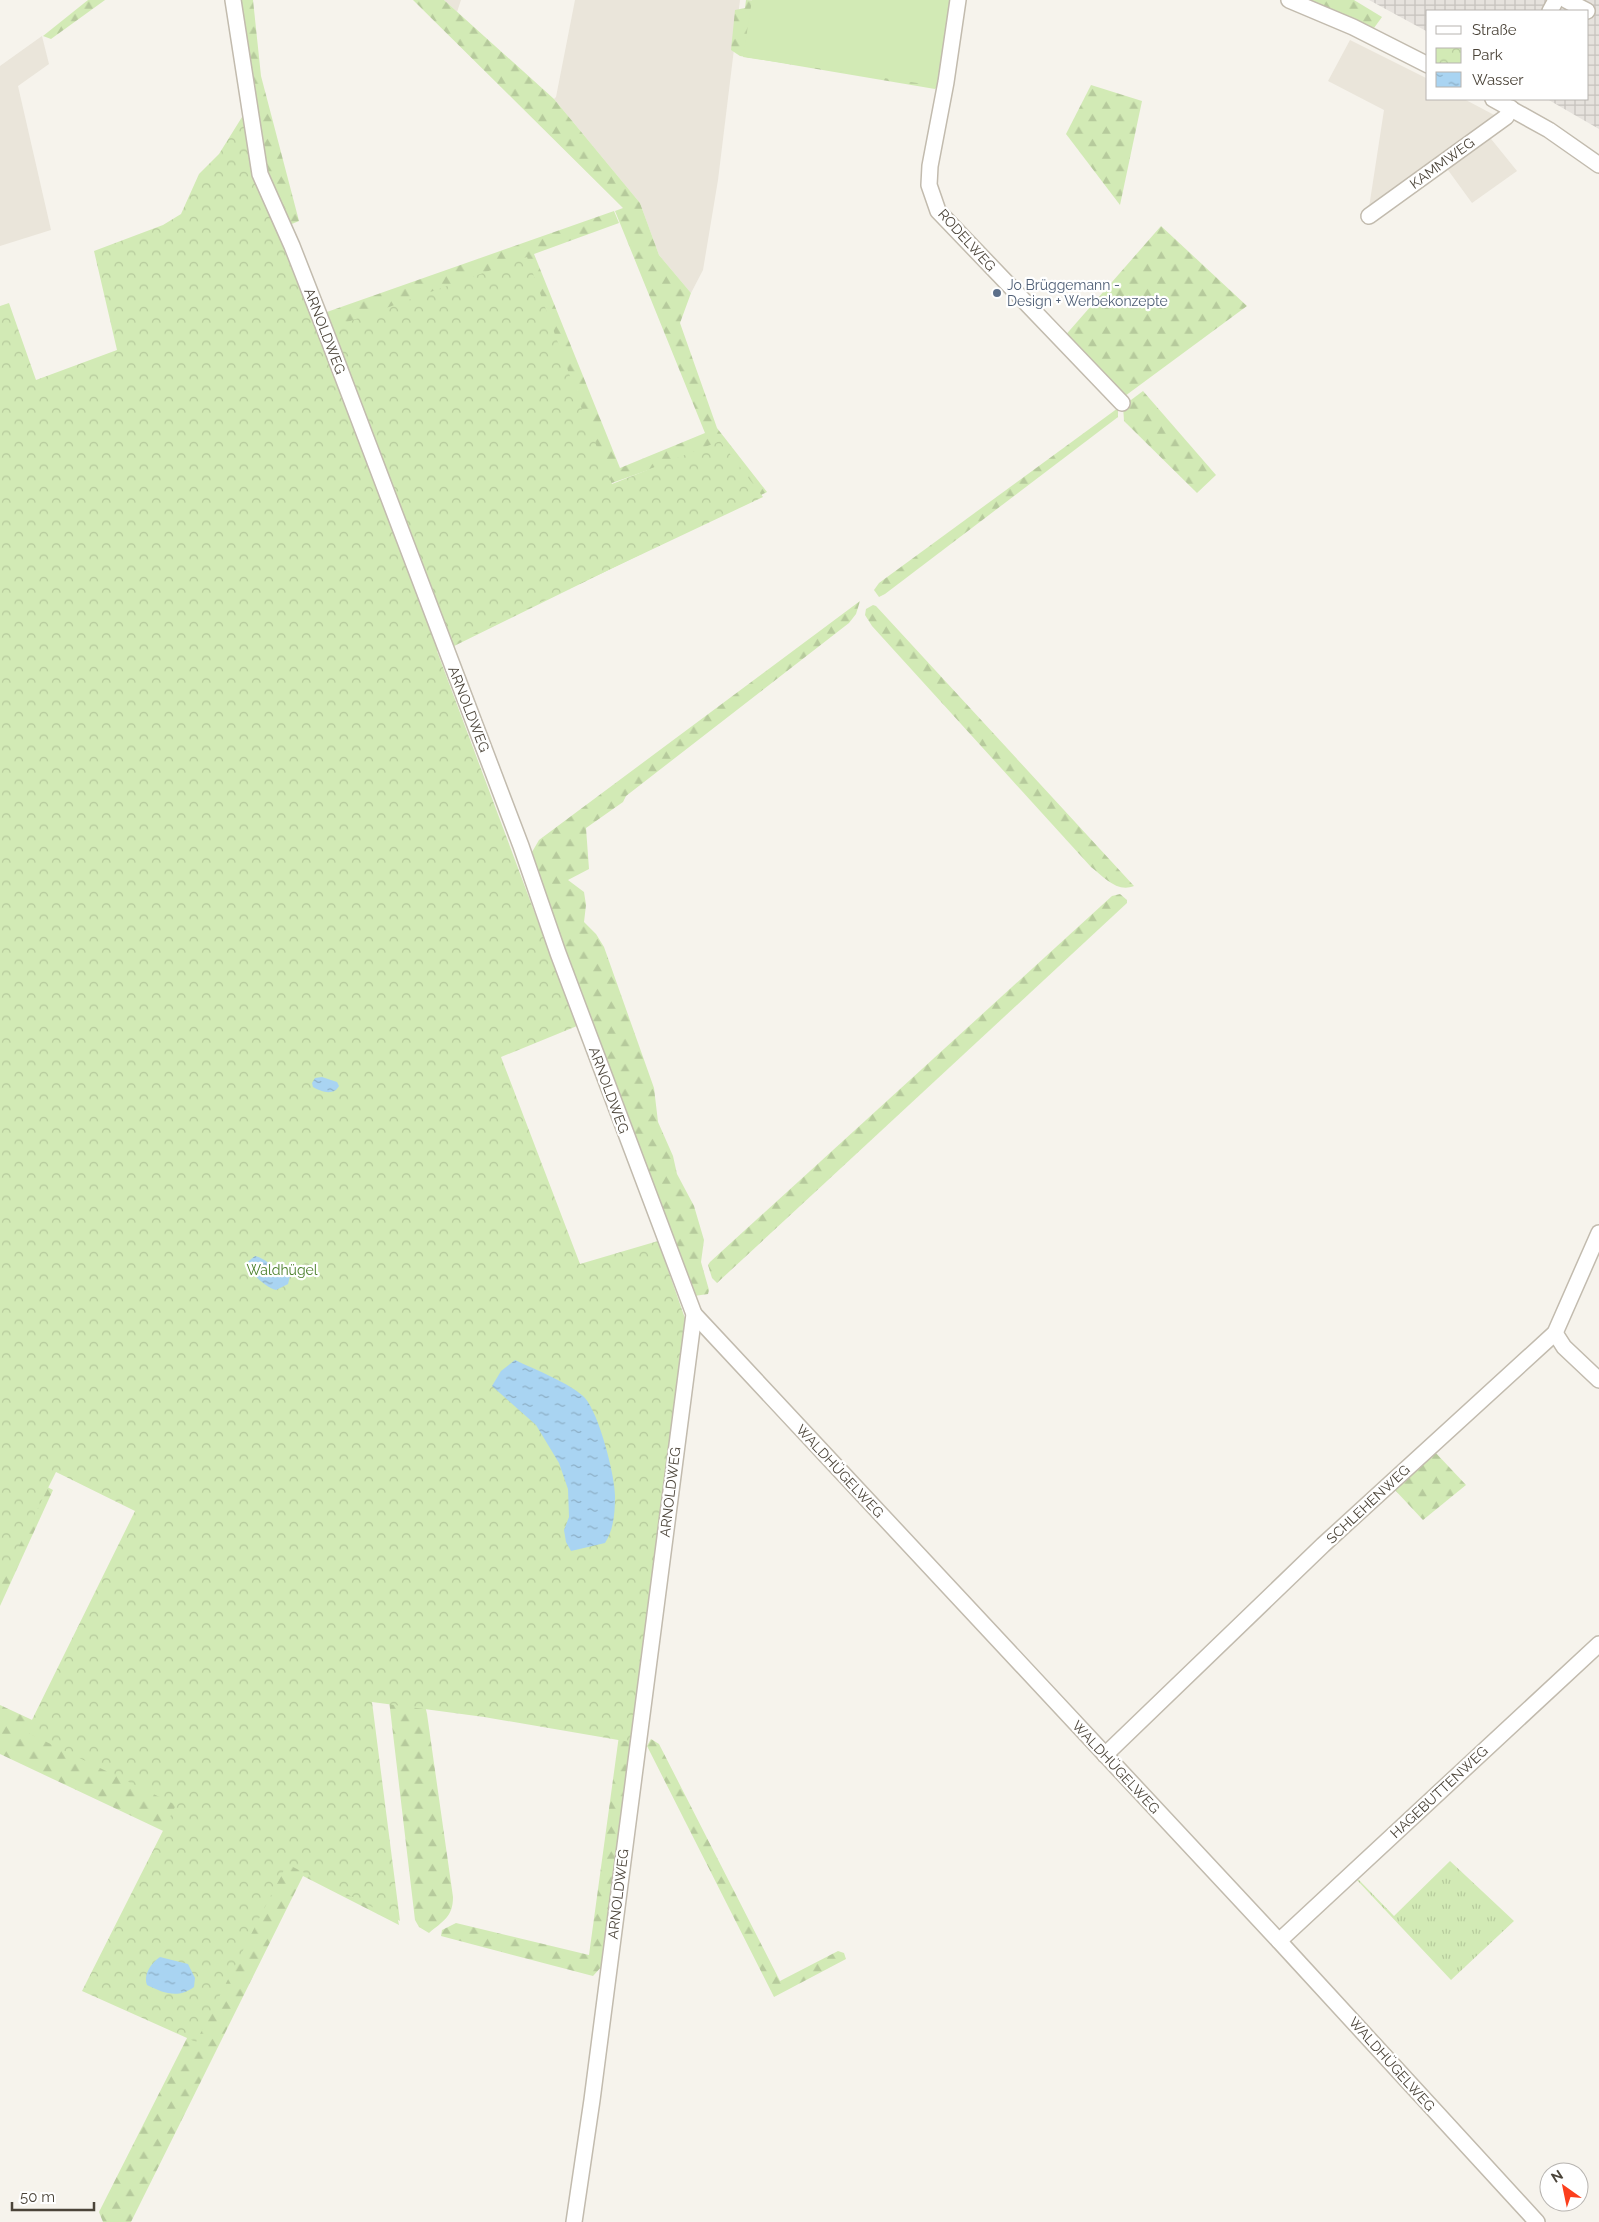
<svg xmlns="http://www.w3.org/2000/svg" width="1599" height="2222" font-family="Raleway,sans-serif">
	<style>
		.residential { fill: #eae5da }
		.industrial { fill: url(#industrial-grid) }
		.grass { fill: url(#grass-tufts) }
		.forest { fill: url(#forest-firs) }
		.park { fill: url(#park-crowns) }
		.pitch { fill: #d2eab5 }
		.water { fill: url(#water-ripples) }
		.lines { fill: none; stroke-linecap: round; stroke-linejoin: round }
		.minor-casing { stroke: #c2bbae; stroke-width: 18 }
		.minor { stroke: #fff; stroke-width: 15 }
		.service-dot { fill: #5c6f8a; stroke: #fff; stroke-width: 2 }
		.labels { text-anchor: middle; stroke-width: 4.5; stroke-linejoin: round; paint-order: stroke }
		.street-label { font-size: 14px; fill: #4b4439; stroke: #fff }
		.service-label { font-size: 14px; fill: #4e5e75; stroke: #fff; text-anchor: start }
		.park-label { font-size: 14px; fill: #4a7f2a; stroke: #fff }
	</style>
	<defs>
		<pattern id="industrial-grid" width="8" height="8" patternUnits="userSpaceOnUse" patternTransform="scale(1.25)"><rect width="8" height="8" fill="#e6e2dd"/><path d="M0 4h8M4 0v8" fill="none" stroke="#c7c3be"/></pattern>
		<pattern id="grass-tufts" width="24" height="20" patternUnits="userSpaceOnUse" patternTransform="scale(1.25)"><rect width="24" height="20" fill="#d2eab5"/><path d="M3 7l-1-3M5 7V3M7 7l1-3M15 17l-1-3M17 17v-4M19 17l1-3" fill="none" stroke="#b6ca9c"/></pattern>
		<pattern id="forest-firs" width="22" height="20" patternUnits="userSpaceOnUse" patternTransform="scale(1.25)"><rect width="22" height="20" fill="#d2eab5"/><path d="M5 1l3.5 6h-7zM16 11l3.5 6h-7z" fill="#b6ca9c"/></pattern>
		<pattern id="park-crowns" width="20" height="18" patternUnits="userSpaceOnUse" patternTransform="scale(1.25)"><rect width="20" height="18" fill="#d2eab5"/><path d="M2 6a3 3 0 1 1 6 0M12 15a3 3 0 1 1 6 0" fill="none" stroke="#b6ca9c"/></pattern>
		<pattern id="water-ripples" width="26" height="14" patternUnits="userSpaceOnUse" patternTransform="scale(1.25)"><rect width="26" height="14" fill="#a9d4f2"/><path d="M2 4q2-2 4 0t4 0M15 11q2-2 4 0t4 0" fill="none" stroke="#8caec5"/></pattern>
	</defs>
	<rect width="100%" height="100%" fill="#f6f3ec"/>
	<!-- residential -->
	<g class="residential">
		<path d="M444,0H461L457,12Z"/>
		<path d="M575,0H740L718,180L703,270L691,293L659,255L640,203L554,99L556,97Z"/>
		<path d="M42,36L49,64L18,86L51,230L0,246V66Z"/>
		<path d="M1350,40L1428,79V99H1464L1498,117L1483,129L1517,171L1472,203L1440,159L1368,214L1384,110L1328,81Z"/>
	</g>
	<!-- industrial -->
	<path class="industrial" d="M1369,0H1599V129L1547,99H1588V11H1428V32Z"/>
	<!-- grass -->
	<path class="grass" d="M1450,1861L1514,1921L1451,1980L1356,1879L1357,1878L1394,1916Z"/>
	<!-- forest -->
	<g class="forest">
		<path d="M88,0H105L51,39L43,36Z"/>
		<path d="M240,0H253L261,76L299,221L287,226L263,173Z"/>
		<path d="M413,0H444L554,99L640,203L659,255L691,293L680,323L717,428L767,492L450,648L444,636L693,454L598,488L329,330L324,313L614,211L619,223L534,254L620,468L705,433L615,211L623,208Z"/>
		<path d="M746,0L950,12L941,83L935,89L740,56L731,50L735,10L745,8Z"/>
		<path d="M1307,0H1354L1382,17L1374,28Z"/>
		<path d="M1091,85L1142,101L1120,205L1066,134Z"/>
		<path d="M1161,226L1247,306L1125,396L1063,338Z"/>
		<path d="M1143,391L1216,475L1197,493L1124,421L1123,406Z"/>
		<path d="M1118,408V417L885,594L879,597L874,590L879,583Z"/>
		<path d="M860,601L856,614L849,623L626,796L623,802L586,828L589,869L568,880L584,892L586,905L584,922L596,934L604,947L654,1088L658,1122L673,1156L677,1174L694,1206L704,1240L701,1262L709,1290L708,1294L694,1296L557,930L532,852L539,840Z"/>
		<path d="M873,605L876,606L1134,886C1117,893 1104,877 1091,867L872,626L865,615L866,609Z"/>
		<path d="M1120,894L1127,900V903L717,1283L712,1278L708,1265L710,1262L1112,896Z"/>
		<path d="M0,1415L414,1658L427,1714L453,1897C453,1917 443,1921 429,1933L419,1927L415,1920L387,1683Z"/>
		<path d="M1434,1451L1466,1485L1423,1520L1394,1489Z"/>
		<path d="M0,1462L53,1490L0,1606Z"/>
		<path d="M638,1698L603,1965L593,1976L441,1936L442,1930L456,1923L589,1955L624,1699Z"/>
		<path d="M0,1705L391,1887L399,1925L303,1876L131,2222H103L99,2212L267,1880L0,1754Z"/>
		<path d="M651,1739L659,1744L780,1981L838,1951L844,1953L846,1959L774,1997L647,1746Z"/>
	</g>
	<!-- park -->
	<path class="park" d="M247,109L258,179L317,333L527,257L584,415L612,484L720,441L763,497L437,651L577,1026L501,1057L580,1264L658,1241L687,1324L630,1742L484,1717L372,1702L400,1921L287,1864L196,2042L82,1991L176,1805L26,1732L135,1511L56,1472L0,1584V306L9,303L36,380L117,350L94,251L163,225L181,214L199,174L219,154Z"/>
	<!-- pitch -->
	<path class="pitch" d="M752,0H950L937,86L743,57Z"/>
	<!-- water -->
	<g class="water">
		<path d="M322,1077L337,1082L339,1086C334,1096 321,1092 313,1087L312,1083L315,1078Z"/>
		<path d="M255,1256C268,1259 276,1272 290,1276L288,1284L276,1290C266,1288 251,1273 245,1264Z"/>
		<path d="M515,1360C534,1369 572,1384 585,1398C599,1414 615,1475 615,1496C615,1512 614,1529 605,1543L571,1551L566,1542L564,1530L569,1517L568,1489L559,1463L536,1425L492,1386L501,1371Z"/>
		<path d="M160,1957L188,1964L195,1978L194,1987C178,1999 163,1993 147,1985C143,1975 151,1963 160,1957Z"/>
	</g>
	<g class="lines">
		<defs>
			<g id="minor">
				<path d="M233,0L260,174L292,246L328,338L521,846L558,953L694,1314L592,2100L574,2222"/>
				<path d="M958,0L946,82L930,166L929,185L938,211L1122,403"/>
				<path d="M1289,0L1353,27L1428,65"/>
				<path d="M1566,0L1587,11"/>
				<path d="M1550,11L1556,0"/>
				<path d="M1493,99L1549,130L1599,165"/>
				<path d="M1369,216L1506,117L1511,108"/>
				<path d="M694,1314L1279,1941L1537,2222"/>
				<path d="M1555,1333L1564,1347L1599,1380"/>
				<path d="M1105,1755L1323,1545L1555,1333L1599,1233"/>
				<path d="M1279,1941L1599,1644"/>
			</g>
		</defs>
		<!-- minor casing -->
		<use href="#minor" class="minor-casing"/>
		<!-- minor -->
		<use href="#minor" class="minor"/>
	</g>
	<!-- markers -->
	<circle class="service-dot" cx="997" cy="293" r="5"/>
	<g class="labels">
		<!-- street labels -->
		<g class="street-label">
			<text transform="translate(1442 163) rotate(-36)" y="5">KAMMWEG</text>
			<text transform="translate(967 240) rotate(48)" y="5">RODELWEG</text>
			<text transform="translate(325 331) rotate(69)" y="5">ARNOLDWEG</text>
			<text transform="translate(469 709) rotate(69)" y="5">ARNOLDWEG</text>
			<text transform="translate(609 1090) rotate(70)" y="5">ARNOLDWEG</text>
			<text transform="translate(840 1471) rotate(47)" y="5">WALDHÜGELWEG</text>
			<text transform="translate(670 1492) rotate(-83)" y="5">ARNOLDWEG</text>
			<text transform="translate(1368 1504) rotate(-43)" y="5">SCHLEHENWEG</text>
			<text transform="translate(1116 1767) rotate(47)" y="5">WALDHÜGELWEG</text>
			<text transform="translate(1439 1792) rotate(-43)" y="5">HAGEBUTTENWEG</text>
			<text transform="translate(618 1894) rotate(-83)" y="5">ARNOLDWEG</text>
			<text transform="translate(1392 2064) rotate(48)" y="5">WALDHÜGELWEG</text>
		</g>
		<!-- service labels -->
		<g class="service-label">
			<text x="1007" y="290">Jo Brüggemann -<tspan x="1007" dy="16">Design + Werbekonzepte</tspan></text>
		</g>
		<!-- park labels -->
		<g class="park-label">
			<text x="282" y="1275">Waldhügel</text>
		</g>
	</g>
	<!-- legend -->
	<rect x="1426" y="10" width="162" height="90" fill="#ffffff" stroke="#b7b4b0"/>
	<rect x="1436" y="26" width="25" height="8" fill="#ffffff" stroke="#b7b4b0"/>
	<text x="1472" y="35" font-size="15" fill="#4b4439">Straße</text>
	<rect x="1436" y="48" width="25" height="15" fill="url(#park-crowns)" stroke="#b7b4b0"/>
	<text x="1472" y="60" font-size="15" fill="#4b4439">Park</text>
	<rect x="1436" y="72" width="25" height="15" fill="url(#water-ripples)" stroke="#b7b4b0"/>
	<text x="1472" y="85" font-size="15" fill="#4b4439">Wasser</text>
	<!-- north arrow -->
	<g transform="translate(1564 2187) rotate(327)"><circle r="24" fill="#ffffff" stroke="#b7b4b0"/>
	<path d="M0-4L9 19L0 12L-9 19Z" fill="#fc3f1d"/>
	<text y="-8" font-size="14" font-weight="bold" text-anchor="middle" fill="#4b4439">N</text>
	</g>
	<!-- scale -->
	<path d="M12 2202v8h82v-8" fill="none" stroke="#4b4439" stroke-width="2.5"/>
	<text x="20" y="2202" font-size="15" fill="#4b4439" stroke="#ffffff" stroke-width="4" paint-order="stroke">50 m</text>
</svg>
